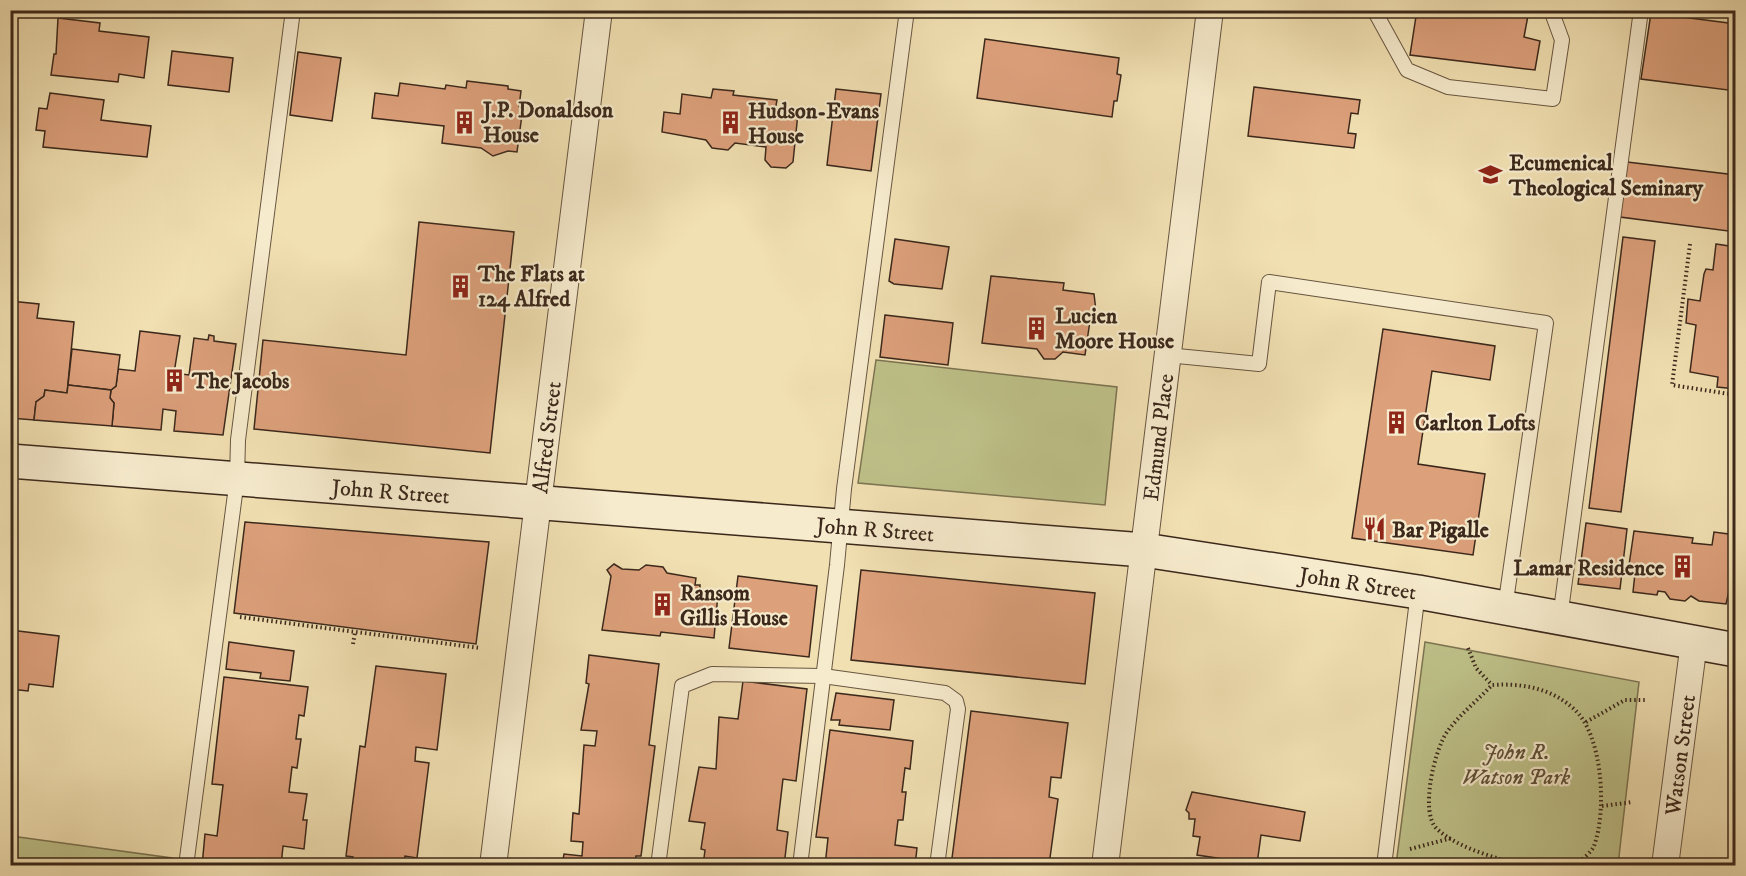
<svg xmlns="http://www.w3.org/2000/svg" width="1746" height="876" font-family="'IM FELL DW Pica',serif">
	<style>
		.green { fill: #bec189; stroke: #7c7452; stroke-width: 1.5 }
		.building { fill: #dca07b; stroke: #3b281b; stroke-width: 1.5 }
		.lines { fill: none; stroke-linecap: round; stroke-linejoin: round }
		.lane-casing { stroke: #685641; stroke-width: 16 }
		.street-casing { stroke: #685641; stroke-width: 28 }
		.secondary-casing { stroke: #3b281b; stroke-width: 36 }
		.path { stroke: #3b281b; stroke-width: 4; stroke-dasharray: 1.5 3; stroke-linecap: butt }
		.lane { stroke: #f6ebcd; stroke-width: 14 }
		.street { stroke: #f6ebcd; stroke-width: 26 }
		.secondary { stroke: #f6ebcd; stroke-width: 33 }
		.labels { text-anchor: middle; stroke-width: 4.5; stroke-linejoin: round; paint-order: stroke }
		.poi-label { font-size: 22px; font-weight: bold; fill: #3b281b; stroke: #f6ebcd; text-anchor: start }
		.street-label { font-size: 22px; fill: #3b281b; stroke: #f6ebcd }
		.park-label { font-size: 22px; font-style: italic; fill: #5c4e36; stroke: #f6ebcd }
	</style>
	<rect width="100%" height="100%" fill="#f1e0b2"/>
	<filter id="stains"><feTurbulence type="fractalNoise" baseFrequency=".00333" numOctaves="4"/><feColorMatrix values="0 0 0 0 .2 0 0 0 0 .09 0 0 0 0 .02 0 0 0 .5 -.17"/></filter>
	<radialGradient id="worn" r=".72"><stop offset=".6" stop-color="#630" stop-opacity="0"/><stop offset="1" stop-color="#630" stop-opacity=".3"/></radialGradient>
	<!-- green -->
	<g class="green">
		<path d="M876,360L1117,387L1105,505L858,483Z"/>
		<path d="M1425,642L1639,682L1618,865H1396Z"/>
		<path d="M11,836L172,858L171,865H11Z"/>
	</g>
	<!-- building -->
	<g class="building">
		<path d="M1417,10H1529L1524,37L1540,41L1535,70L1410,55Z"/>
		<path d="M1651,13L1736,24V91L1641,79Z"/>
		<path d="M58,18L100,23L99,31L149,37L144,78L119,74L118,82L51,75L54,54H56Z"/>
		<path d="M985,39L1119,58L1117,74L1121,75L1117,101H1114L1112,117L977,98Z"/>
		<path d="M172,51L233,58L229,92L168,85Z"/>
		<path d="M298,52L341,58L332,121L290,115Z"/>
		<path d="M467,81L508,86V89L521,91L519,107H523L517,152L508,151L493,156L481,148L442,143L444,126L372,118L375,93L398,96L400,83L445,89L446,85L466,88Z"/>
		<path d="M1254,87L1360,100L1358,114L1351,113L1348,133L1356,134L1354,148L1248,136Z"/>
		<path d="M713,89L734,91L733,95L777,100L775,111L798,113L793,162L786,168L771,167L765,160L766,147L735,143L728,150L712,148L706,140L662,132L664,112L680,114L682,94L711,98Z"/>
		<path d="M836,89L881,94L871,171L827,165Z"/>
		<path d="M50,93L104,100L101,120L151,126L147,157L43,147L45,131L36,130L39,108L47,109Z"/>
		<path d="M1627,162L1736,175V232L1620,217Z"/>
		<path d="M419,222L514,232L490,453L254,429L263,340L406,355Z"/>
		<path d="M1623,237L1655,241L1621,512L1589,508Z"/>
		<path d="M895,239L949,247L942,289L894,284L889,281Z"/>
		<path d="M1716,244L1736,247V389L1717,387L1718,377L1690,372L1696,325L1686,323L1688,299L1700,301L1704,274L1706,269L1713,270Z"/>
		<path d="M991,276L1064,283L1063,290L1094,294L1096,311L1091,314L1085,355L1063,352L1055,359H1044L1037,349L982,343Z"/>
		<path d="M10,301L39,304L37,318L74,322L67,393L45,390L44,396L36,402L34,420L10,418Z"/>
		<path d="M885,315L953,323L948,365L880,357Z"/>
		<path d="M1383,329L1495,346L1490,380L1432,371L1418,464L1485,474L1473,555L1352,538Z"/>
		<path d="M140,331L180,336L174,373L189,375L194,338L208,340L209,335L214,336V341L236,344L223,435L174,431L176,411L163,409L161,430L112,426L114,403L110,398L111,390L116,386L118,369L135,371Z"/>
		<path d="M72,349L120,355L116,386L111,390L68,385Z"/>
		<path d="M68,385L111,390L110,398L114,403L112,426L34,420L36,402L44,396L45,390L67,393Z"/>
		<path d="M245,522L489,542L476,644L234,613Z"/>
		<path d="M1586,523L1627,529L1620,589L1578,584Z"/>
		<path d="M1634,531L1693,538L1692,543L1712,545L1714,532L1736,535V561L1726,604L1699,601L1691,596L1685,601L1670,599L1665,592L1658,591L1657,595L1633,592L1635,573L1628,572Z"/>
		<path d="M614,564L622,569L639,570L646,565L663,567L667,573L696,578L695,585H700V592L718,594L714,638L661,632L660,636L602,630L611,576L607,570Z"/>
		<path d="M861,570L1095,593L1085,684L851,660Z"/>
		<path d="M738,576L817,586L809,657L729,648Z"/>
		<path d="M10,630L59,636L53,687L29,684L28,691L10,689Z"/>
		<path d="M229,642L294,651L290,681L260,678L261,673L226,669Z"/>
		<path d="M589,655L659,664L649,745L655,746L641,856H636L634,866H562L564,854L582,856L583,842L571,841L573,813L579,814L584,745L595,746L597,731L581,730L589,684L586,683Z"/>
		<path d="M376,666L446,674L437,750L416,747L415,761L429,763L417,858L405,856L404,866H352L353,857L346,856L360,746L365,747Z"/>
		<path d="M224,677L308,687L304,716L299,715L296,739H301L297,768L292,767L289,792L307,794L303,820H307L304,849L283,846L281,866H202L205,834L217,836L223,785L212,784Z"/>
		<path d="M743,681L807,689L796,781L783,779L777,830L788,832L784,866H703L705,850L701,849L705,823L689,821L699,767L716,769L719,717L738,719Z"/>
		<path d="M836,693L894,700L890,730L839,725L840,720H831Z"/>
		<path d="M971,711L1068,723L1061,778L1051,777L1049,797L1058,799L1049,865L951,866Z"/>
		<path d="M830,730L913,741L910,769L905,768L902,792H906L903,820H898L895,845L917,848L915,866H825L828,838L816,837Z"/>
		<path d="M1192,792L1305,812L1300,841L1261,835L1257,864L1197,855L1200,837L1193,836L1195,819H1189V813L1186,810Z"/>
	</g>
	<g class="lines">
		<defs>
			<g id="lane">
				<path d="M1374,10L1407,70L1448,87L1553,99L1562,40L1551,10"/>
				<path d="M1167,355L1259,364L1269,282L1546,323L1505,608"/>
				<path d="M1560,618L1641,10"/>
				<path d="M186,866L237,479L238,440L293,10"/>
				<path d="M658,866L682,686L712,674L823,676L945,693L956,701L958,709L937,866"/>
				<path d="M800,866L837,565L844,489L907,10"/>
				<path d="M1384,866L1418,592"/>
			</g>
			<g id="street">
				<path id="s1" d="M493,866L599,10"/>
				<path id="s2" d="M1105,866L1210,10"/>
				<path id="s3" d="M1665,866L1694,642"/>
			</g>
			<g id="secondary">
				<path id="s4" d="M10,461L1144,550L1418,592L1736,650"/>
			</g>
		</defs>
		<!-- lane casing -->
		<use href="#lane" class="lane-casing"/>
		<!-- street casing -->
		<use href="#street" class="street-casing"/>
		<!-- secondary casing -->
		<use href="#secondary" class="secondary-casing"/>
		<!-- path -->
		<g class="path">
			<path d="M1690,244L1672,385L1736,395"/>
			<path d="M240,617L480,648"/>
			<path d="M353,644L355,632"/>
			<path d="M1468,648L1476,668L1492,685"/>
			<path d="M1586,722L1625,700H1646"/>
			<path d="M1602,806L1633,802"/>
			<path d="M1410,849L1452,838"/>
			<path d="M1522,866C1495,857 1459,849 1437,829C1419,812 1435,749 1447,732C1459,715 1478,700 1492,685C1522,683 1551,688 1574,709C1603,735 1607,811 1594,846C1591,853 1581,860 1575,866"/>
		</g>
		<!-- lane -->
		<use href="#lane" class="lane"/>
		<!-- street -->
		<use href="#street" class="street"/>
		<!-- secondary -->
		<use href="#secondary" class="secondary"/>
	</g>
	<!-- icons -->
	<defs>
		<symbol id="building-bare" viewBox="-9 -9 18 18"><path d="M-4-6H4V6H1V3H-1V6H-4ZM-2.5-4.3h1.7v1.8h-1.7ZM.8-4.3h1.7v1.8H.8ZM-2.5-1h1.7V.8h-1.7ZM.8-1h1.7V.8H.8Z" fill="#8f2418" stroke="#f6ebcd" stroke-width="2.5" paint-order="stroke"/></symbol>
		<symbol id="school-bare" viewBox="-9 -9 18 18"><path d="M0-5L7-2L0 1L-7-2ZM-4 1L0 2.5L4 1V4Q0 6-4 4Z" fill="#8f2418" stroke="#f6ebcd" stroke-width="2.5" paint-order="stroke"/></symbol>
		<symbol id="restaurant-bare" viewBox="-9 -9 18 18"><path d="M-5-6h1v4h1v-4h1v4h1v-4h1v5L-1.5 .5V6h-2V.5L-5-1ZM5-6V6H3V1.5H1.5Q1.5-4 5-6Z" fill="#8f2418" stroke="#f6ebcd" stroke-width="2.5" paint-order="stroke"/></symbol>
	</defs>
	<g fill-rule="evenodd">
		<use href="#building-bare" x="448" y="106" width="33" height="33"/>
		<use href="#building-bare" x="714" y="106" width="33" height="33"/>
		<use href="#school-bare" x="1474" y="158" width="33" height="33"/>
		<use href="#building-bare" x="444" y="270" width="33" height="33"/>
		<use href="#building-bare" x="1020" y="312" width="33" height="33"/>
		<use href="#building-bare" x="158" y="364" width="33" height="33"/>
		<use href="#building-bare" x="1380" y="406" width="33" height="33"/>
		<use href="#restaurant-bare" x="1358" y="512" width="33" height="33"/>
		<use href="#building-bare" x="1666" y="550" width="33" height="33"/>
		<use href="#building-bare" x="646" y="588" width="33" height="33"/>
	</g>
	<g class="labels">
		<!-- poi labels -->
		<g class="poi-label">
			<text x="483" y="117">J.P. Donaldson<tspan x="483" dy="25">House</tspan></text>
			<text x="748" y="118">Hudson-Evans<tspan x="748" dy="25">House</tspan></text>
			<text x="1509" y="170">Ecumenical<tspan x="1509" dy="25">Theological Seminary</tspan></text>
			<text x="478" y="281">The Flats at<tspan x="478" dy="25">124 Alfred</tspan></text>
			<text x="1055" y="323">Lucien<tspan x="1055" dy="25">Moore House</tspan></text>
			<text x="192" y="388">The Jacobs</text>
			<text x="1415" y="430">Carlton Lofts</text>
			<text x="1392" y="537">Bar Pigalle</text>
			<text x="1664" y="575" text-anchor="end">Lamar Residence</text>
			<text x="680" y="600">Ransom<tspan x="680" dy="25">Gillis House</tspan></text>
		</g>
		<!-- street labels -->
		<g class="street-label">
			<text dy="8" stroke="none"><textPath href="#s1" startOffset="432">Alfred Street</textPath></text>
			<text dy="8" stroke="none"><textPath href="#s2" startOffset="432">Edmund Place</textPath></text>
			<text dy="8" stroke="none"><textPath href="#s4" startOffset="382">John R Street</textPath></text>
			<text dy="8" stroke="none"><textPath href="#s4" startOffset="868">John R Street</textPath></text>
			<text dy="8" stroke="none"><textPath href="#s4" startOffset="1354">John R Street</textPath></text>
			<text dy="8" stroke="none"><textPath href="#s3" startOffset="112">Watson Street</textPath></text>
		</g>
		<!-- park labels -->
		<g class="park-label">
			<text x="1516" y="759">John R.<tspan x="1516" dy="25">Watson Park</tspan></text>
		</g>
	</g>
	<!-- margin -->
	<rect width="1746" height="876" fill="none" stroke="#f1e0b2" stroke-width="36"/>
	<rect x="12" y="12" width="1722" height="852" fill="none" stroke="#3b281b" stroke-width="3"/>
	<rect x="18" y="18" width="1710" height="840" fill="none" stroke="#3b281b" stroke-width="1.5"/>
	<rect width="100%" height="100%" filter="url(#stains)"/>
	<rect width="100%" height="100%" fill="url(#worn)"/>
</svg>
